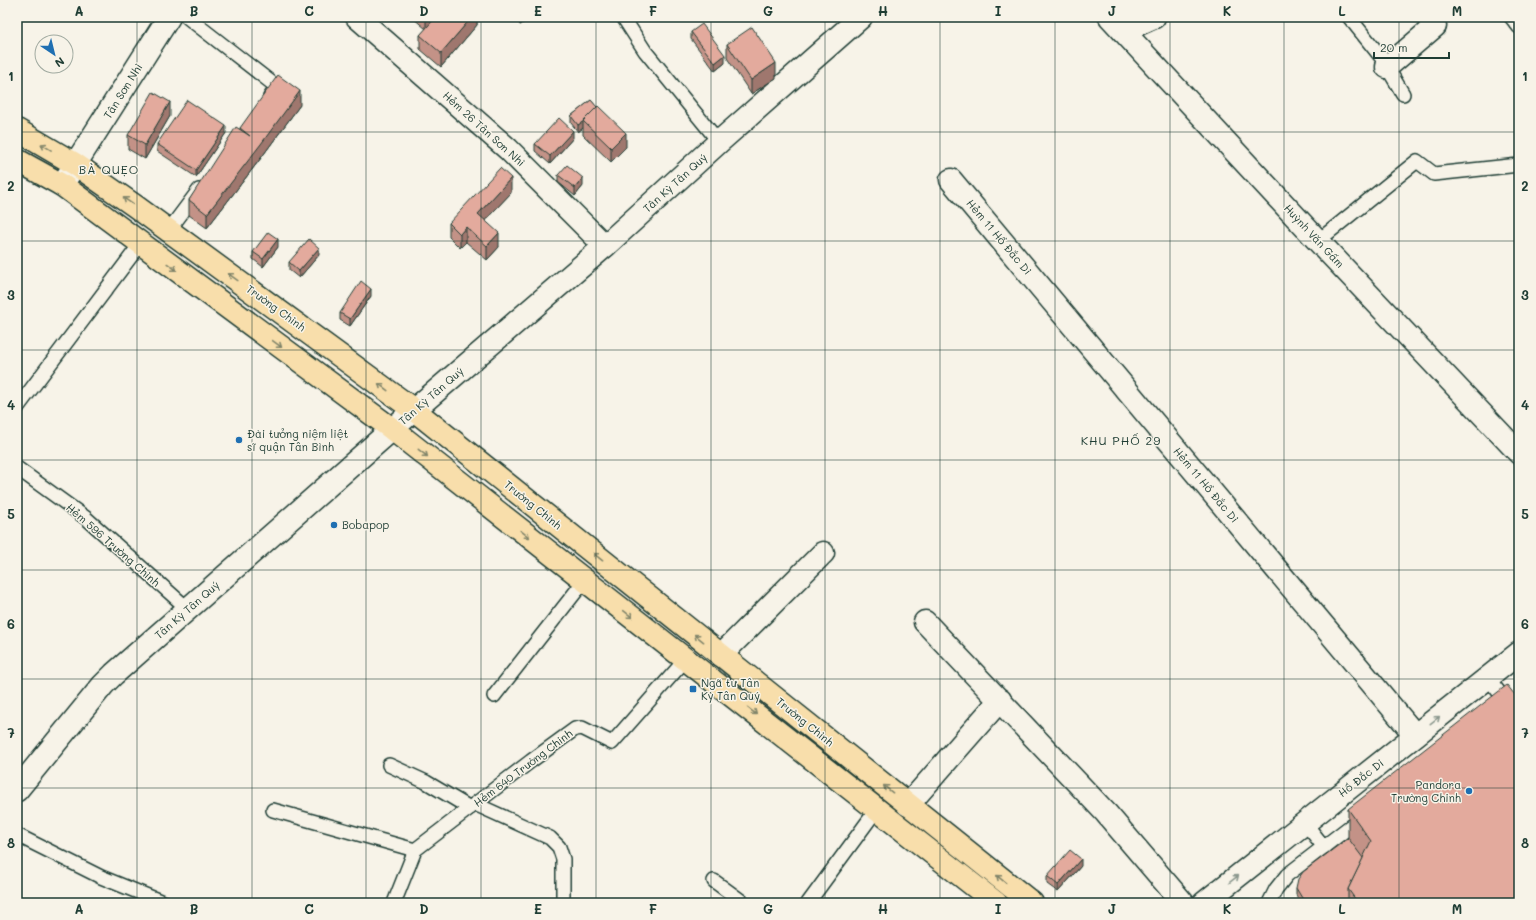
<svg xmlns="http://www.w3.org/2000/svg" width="1536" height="920" font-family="Mali,sans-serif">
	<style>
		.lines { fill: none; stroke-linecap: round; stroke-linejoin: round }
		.lane-casing { stroke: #1f3d34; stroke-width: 16 }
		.street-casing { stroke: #1f3d34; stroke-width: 25 }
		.secondary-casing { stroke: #1f3d34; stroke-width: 25 }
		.primary-casing { stroke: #1f3d34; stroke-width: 25 }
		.lane { stroke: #f7f3e8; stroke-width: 13 }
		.street { stroke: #f7f3e8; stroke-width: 22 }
		.secondary { stroke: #f7f3e8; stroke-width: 22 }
		.primary { stroke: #f8deab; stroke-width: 22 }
		.wall { fill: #c39287; stroke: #1f3d34 }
		.shaded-wall { fill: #9f776e; stroke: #1f3d34 }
		.building { fill: #e3aa9d; stroke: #1f3d34 }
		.oneway { stroke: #81856a }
		.oneway2 { stroke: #8b988e }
		.grid { fill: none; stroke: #1f3d34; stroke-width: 1; stroke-opacity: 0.55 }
		.poi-dot { fill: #1f6fb2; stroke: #f7f3e8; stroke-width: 1.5 }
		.labels { text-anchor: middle; stroke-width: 3; stroke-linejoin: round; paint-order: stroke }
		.street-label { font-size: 11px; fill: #1f3d34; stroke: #f7f3e8 }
		.poi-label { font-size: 11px; fill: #1f3d34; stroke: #f7f3e8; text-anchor: start }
		.neighbourhood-label { font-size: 12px; letter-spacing: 1px; fill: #1f3d34; stroke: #f7f3e8 }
		.neatline { fill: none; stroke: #1f3d34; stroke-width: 1.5 }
		.grid-label { font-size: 13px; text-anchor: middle; font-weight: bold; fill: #1f3d34 }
	</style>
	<rect width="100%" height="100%" fill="#f7f3e8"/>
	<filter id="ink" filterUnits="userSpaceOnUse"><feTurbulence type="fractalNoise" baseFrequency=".025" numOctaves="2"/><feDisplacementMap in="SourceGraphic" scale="8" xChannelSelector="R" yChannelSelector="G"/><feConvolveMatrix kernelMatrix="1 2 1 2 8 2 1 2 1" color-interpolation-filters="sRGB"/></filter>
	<g filter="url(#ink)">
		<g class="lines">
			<defs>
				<g id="lane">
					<path d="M187,17L277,87L270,97"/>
					<path d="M623,17L645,51L719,142"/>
					<path d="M1349,17L1381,57L1403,94"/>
					<path d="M1511,17L1519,27"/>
					<path d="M169,230L199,190"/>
					<path d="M1318,241L1417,161L1434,174L1519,165"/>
					<path d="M17,408L141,243"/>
					<path d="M17,468L86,518L188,609"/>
					<path d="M1488,678L1519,718"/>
					<path d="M494,696L585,580"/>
					<path d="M389,765L426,782L470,808"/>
					<path d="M475,804L550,838L559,847L563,859V903"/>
					<path d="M273,810L415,850"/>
					<path d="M1305,823L1324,847"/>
					<path d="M17,835L101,877L165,903"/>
					<path d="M714,881L744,903"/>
					<path d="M394,903L415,850L531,761L575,729L582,728L612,743L686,659"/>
					<path d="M808,903L877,809"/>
					<path d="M1269,903L1276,889L1287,875L1361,818"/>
				</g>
				<g id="street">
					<path d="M357,17L508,149L605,246"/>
					<path d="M1110,17L1318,241L1519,453"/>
					<path d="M1123,31L1154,17"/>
					<path d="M1387,67L1435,26L1428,17"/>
					<path d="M951,180L1415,735"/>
					<path d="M925,622L1106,813L1183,903"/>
					<path d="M721,655L823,553"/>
					<path d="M908,805L1000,700"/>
					<path d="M1204,903L1519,653"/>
				</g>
				<g id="secondary">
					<path d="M62,185L169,17"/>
					<path d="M17,790L103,685L114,674L414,410L605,246L719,142L861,17"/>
				</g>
				<g id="primary">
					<path d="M17,130L75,164L135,206L414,410L1032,903"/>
					<path d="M17,160L62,185L392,429L996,903"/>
				</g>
			</defs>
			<!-- lane casing -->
			<use href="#lane" class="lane-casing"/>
			<!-- street casing -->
			<use href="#street" class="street-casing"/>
			<!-- secondary casing -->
			<use href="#secondary" class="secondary-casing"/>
			<!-- primary casing -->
			<use href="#primary" class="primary-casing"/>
			<!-- lane -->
			<use href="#lane" class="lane"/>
			<!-- street -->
			<use href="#street" class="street"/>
			<!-- secondary -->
			<use href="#secondary" class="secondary"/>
			<!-- primary -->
			<use href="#primary" class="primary"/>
		</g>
		<!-- wall -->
		<g class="wall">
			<path d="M413,17H477V25L441,67L420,49V35L426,29L413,18Z"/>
			<path d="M481,17H489L485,21Z"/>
			<path d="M515,17H532L520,25Z"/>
			<path d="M691,32L725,63L715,71L691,39Z"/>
			<path d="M727,44L776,78L751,94L727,58Z"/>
			<path d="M591,100L626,147L611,162L583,135V128L578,132L571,123V116Z"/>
			<path d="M300,105L261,158L207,228L189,215V200L240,130V128Z"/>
			<path d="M170,116L145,159L128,149V135Z"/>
			<path d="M226,133L196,177L157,151V144Z"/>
			<path d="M573,138L550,164L535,151V144Z"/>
			<path d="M558,175L583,186L575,196L558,182Z"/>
			<path d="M511,193L485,220L499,247L487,260L466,242L460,248L449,237V223Z"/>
			<path d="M278,247L263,267L253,259V252Z"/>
			<path d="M319,255L299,278L289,270V262Z"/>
			<path d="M371,296L350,326L340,320V313Z"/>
			<path d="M1348,809L1519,903H1301L1296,895V888L1348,838Z"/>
			<path d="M1081,866L1058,892L1047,884V876Z"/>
		</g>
		<!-- shaded-wall -->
		<g class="shaded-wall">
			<path d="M426,17H437L426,30Z"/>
			<path d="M472,17H477V25L441,67V53Z"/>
			<path d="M485,17H489L485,21Z"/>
			<path d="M520,17H532L520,25Z"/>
			<path d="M725,55V63L715,71V63Z"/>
			<path d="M776,63V78L751,94V80Z"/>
			<path d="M300,91V105L261,158L207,228V214Z"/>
			<path d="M170,102V116L145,159V145Z"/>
			<path d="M583,121V128L578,132V125Z"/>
			<path d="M226,126V133L196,177V170Z"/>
			<path d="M573,131V138L550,164V156Z"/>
			<path d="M626,133V147L611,162V148Z"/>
			<path d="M511,178V193L478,228V214Z"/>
			<path d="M583,178V186L575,196V188Z"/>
			<path d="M466,227V242L460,248V234Z"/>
			<path d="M499,233V247L487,260V246Z"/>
			<path d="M278,239V247L263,267V259Z"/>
			<path d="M319,248V255L299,278V271Z"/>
			<path d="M371,289V296L350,326V319Z"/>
			<path d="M1081,859V866L1058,892V885Z"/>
		</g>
		<!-- building -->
		<g class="building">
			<path d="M436,17H472L441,53L420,35Z"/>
			<path d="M702,24L725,55L715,63L691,32Z"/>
			<path d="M752,27L776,63L751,80L727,44Z"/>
			<path d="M278,75L300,91L261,144L207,214L189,200L236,127L250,136L240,128Z"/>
			<path d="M153,92L170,102L145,145L128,135Z"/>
			<path d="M187,100L226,126L196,170L157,144Z"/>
			<path d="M591,100L597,107L584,121L578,125L571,116Z"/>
			<path d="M598,106L626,133L611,148L583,121Z"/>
			<path d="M559,118L573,131L550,156L535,144Z"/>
			<path d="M567,165L583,178L575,188L558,175Z"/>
			<path d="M500,168L511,178L478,214L499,233L487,246L466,227L460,234L449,223Z"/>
			<path d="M268,232L278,239L263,259L253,252Z"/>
			<path d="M309,239L319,248L299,271L289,262Z"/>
			<path d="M361,281L371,289L350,319L340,313Z"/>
			<path d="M1507,685L1519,700V903H1358L1348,889L1371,841L1348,809Z"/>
			<path d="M1348,838L1363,858L1348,889V903H1308L1302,898L1296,888L1298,879L1303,872Z"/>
			<path d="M1070,850L1081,859L1058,885L1047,876Z"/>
		</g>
		<!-- one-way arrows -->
		<defs><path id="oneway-shaft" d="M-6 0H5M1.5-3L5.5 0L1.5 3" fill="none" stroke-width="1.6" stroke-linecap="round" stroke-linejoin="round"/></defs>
		<g class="oneway">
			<use href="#oneway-shaft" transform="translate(46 147) rotate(-149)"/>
			<use href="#oneway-shaft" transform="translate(128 201) rotate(-145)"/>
			<use href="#oneway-shaft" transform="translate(172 267) rotate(36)"/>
			<use href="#oneway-shaft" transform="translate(233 277) rotate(-144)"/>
			<use href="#oneway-shaft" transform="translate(277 344) rotate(36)"/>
			<use href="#oneway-shaft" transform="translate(383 387) rotate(-143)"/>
			<use href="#oneway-shaft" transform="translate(423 453) rotate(38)"/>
			<use href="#oneway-shaft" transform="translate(525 534) rotate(38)"/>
			<use href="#oneway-shaft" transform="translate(598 557) rotate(-141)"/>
			<use href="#oneway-shaft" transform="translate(628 614) rotate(38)"/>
			<use href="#oneway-shaft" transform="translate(699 638) rotate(-141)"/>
			<use href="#oneway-shaft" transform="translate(752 711) rotate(38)"/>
			<use href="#oneway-shaft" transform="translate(888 789) rotate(-141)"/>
			<use href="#oneway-shaft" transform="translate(1001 879) rotate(-141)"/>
		</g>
		<g class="oneway2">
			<use href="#oneway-shaft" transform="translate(1435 720) rotate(-38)"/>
			<use href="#oneway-shaft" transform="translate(1234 879) rotate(-38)"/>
		</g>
	</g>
	<!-- grid -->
	<path class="grid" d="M137,17V903M252,17V903M366,17V903M481,17V903M596,17V903M711,17V903M825,17V903M940,17V903M1055,17V903M1170,17V903M1284,17V903M1399,17V903M17,132H1519M17,241H1519M17,350H1519M17,460H1519M17,570H1519M17,679H1519M17,788H1519"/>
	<!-- markers -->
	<g class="poi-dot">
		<circle cx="239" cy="440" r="4"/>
		<circle cx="334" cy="525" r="4"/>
		<rect x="689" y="685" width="8" height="8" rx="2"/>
		<circle cx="1469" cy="791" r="4"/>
	</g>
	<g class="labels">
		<!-- street labels -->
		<g class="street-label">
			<text transform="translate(123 91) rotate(-58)" y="4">Tân Sơn Nhì</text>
			<text transform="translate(484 129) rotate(42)" y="4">Hẻm 26 Tân Sơn Nhì</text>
			<text transform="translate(675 183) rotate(-42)" y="4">Tân Kỳ Tân Quý</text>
			<text transform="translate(1314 236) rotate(47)" y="4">Huỳnh Văn Gấm</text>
			<text transform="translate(999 237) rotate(50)" y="4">Hẻm 11 Hồ Đắc Di</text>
			<text transform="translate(276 308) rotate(36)" y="4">Trường Chinh</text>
			<text transform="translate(431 396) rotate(-41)" y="4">Tân Kỳ Tân Quý</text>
			<text transform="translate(1206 485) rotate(50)" y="4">Hẻm 11 Hồ Đắc Di</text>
			<text transform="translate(533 505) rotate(39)" y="4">Trường Chinh</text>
			<text transform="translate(113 545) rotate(41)" y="4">Hẻm 596 Trường Chinh</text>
			<text transform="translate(187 610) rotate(-41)" y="4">Tân Kỳ Tân Quý</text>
			<text transform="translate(805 722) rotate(39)" y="4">Trường Chinh</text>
			<text transform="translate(523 768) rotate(-37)" y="4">Hẻm 640 Trường Chinh</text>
			<text transform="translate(1361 778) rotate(-38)" y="4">Hồ Đắc Di</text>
		</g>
		<!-- poi labels -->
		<g class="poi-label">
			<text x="247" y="438">Đài tưởng niệm liệt<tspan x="247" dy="13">sĩ quận Tân Bình</tspan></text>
			<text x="342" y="529">Bobapop</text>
			<text x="701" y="687">Ngã tư Tân<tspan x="701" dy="13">Kỳ Tân Quý</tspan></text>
			<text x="1461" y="789" text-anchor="end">Pandora<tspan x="1461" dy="13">Trường Chinh</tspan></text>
		</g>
		<!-- neighbourhood labels -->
		<g class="neighbourhood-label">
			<text x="109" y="174">BÀ QUẸO</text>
			<text x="1121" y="445">KHU PHỐ 29</text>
		</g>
	</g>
	<!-- margin -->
	<rect width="1536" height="920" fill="none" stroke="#f7f3e8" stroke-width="44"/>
	<!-- north arrow -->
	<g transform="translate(54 54) rotate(145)"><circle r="19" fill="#f7f3e8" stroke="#a1aaa0"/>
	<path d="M0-3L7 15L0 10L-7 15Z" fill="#1f6fb2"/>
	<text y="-6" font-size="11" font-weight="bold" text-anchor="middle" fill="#1f3d34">N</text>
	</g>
	<!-- scale -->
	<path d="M1374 52v6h75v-6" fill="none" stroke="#1f3d34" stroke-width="2"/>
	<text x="1380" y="52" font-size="12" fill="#1f3d34" stroke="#f7f3e8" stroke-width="3" paint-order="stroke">20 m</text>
	<rect x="22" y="22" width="1492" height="876" class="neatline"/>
	<g class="grid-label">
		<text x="79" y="16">A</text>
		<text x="194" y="16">B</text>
		<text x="309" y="16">C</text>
		<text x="424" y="16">D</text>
		<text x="538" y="16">E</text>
		<text x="653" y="16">F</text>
		<text x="768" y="16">G</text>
		<text x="883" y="16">H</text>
		<text x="998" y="16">I</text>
		<text x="1112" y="16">J</text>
		<text x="1227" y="16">K</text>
		<text x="1342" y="16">L</text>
		<text x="1457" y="16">M</text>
		<text x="11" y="81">1</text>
		<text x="1525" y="81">1</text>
		<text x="11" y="191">2</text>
		<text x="1525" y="191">2</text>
		<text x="11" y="300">3</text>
		<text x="1525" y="300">3</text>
		<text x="11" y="410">4</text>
		<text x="1525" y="410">4</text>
		<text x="11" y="519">5</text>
		<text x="1525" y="519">5</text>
		<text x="11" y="629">6</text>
		<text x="1525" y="629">6</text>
		<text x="11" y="738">7</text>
		<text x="1525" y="738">7</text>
		<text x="11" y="848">8</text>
		<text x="1525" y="848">8</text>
		<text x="79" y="914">A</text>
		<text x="194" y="914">B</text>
		<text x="309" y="914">C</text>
		<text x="424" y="914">D</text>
		<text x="538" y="914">E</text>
		<text x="653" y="914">F</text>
		<text x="768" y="914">G</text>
		<text x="883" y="914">H</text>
		<text x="998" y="914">I</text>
		<text x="1112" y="914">J</text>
		<text x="1227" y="914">K</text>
		<text x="1342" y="914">L</text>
		<text x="1457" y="914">M</text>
	</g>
</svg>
